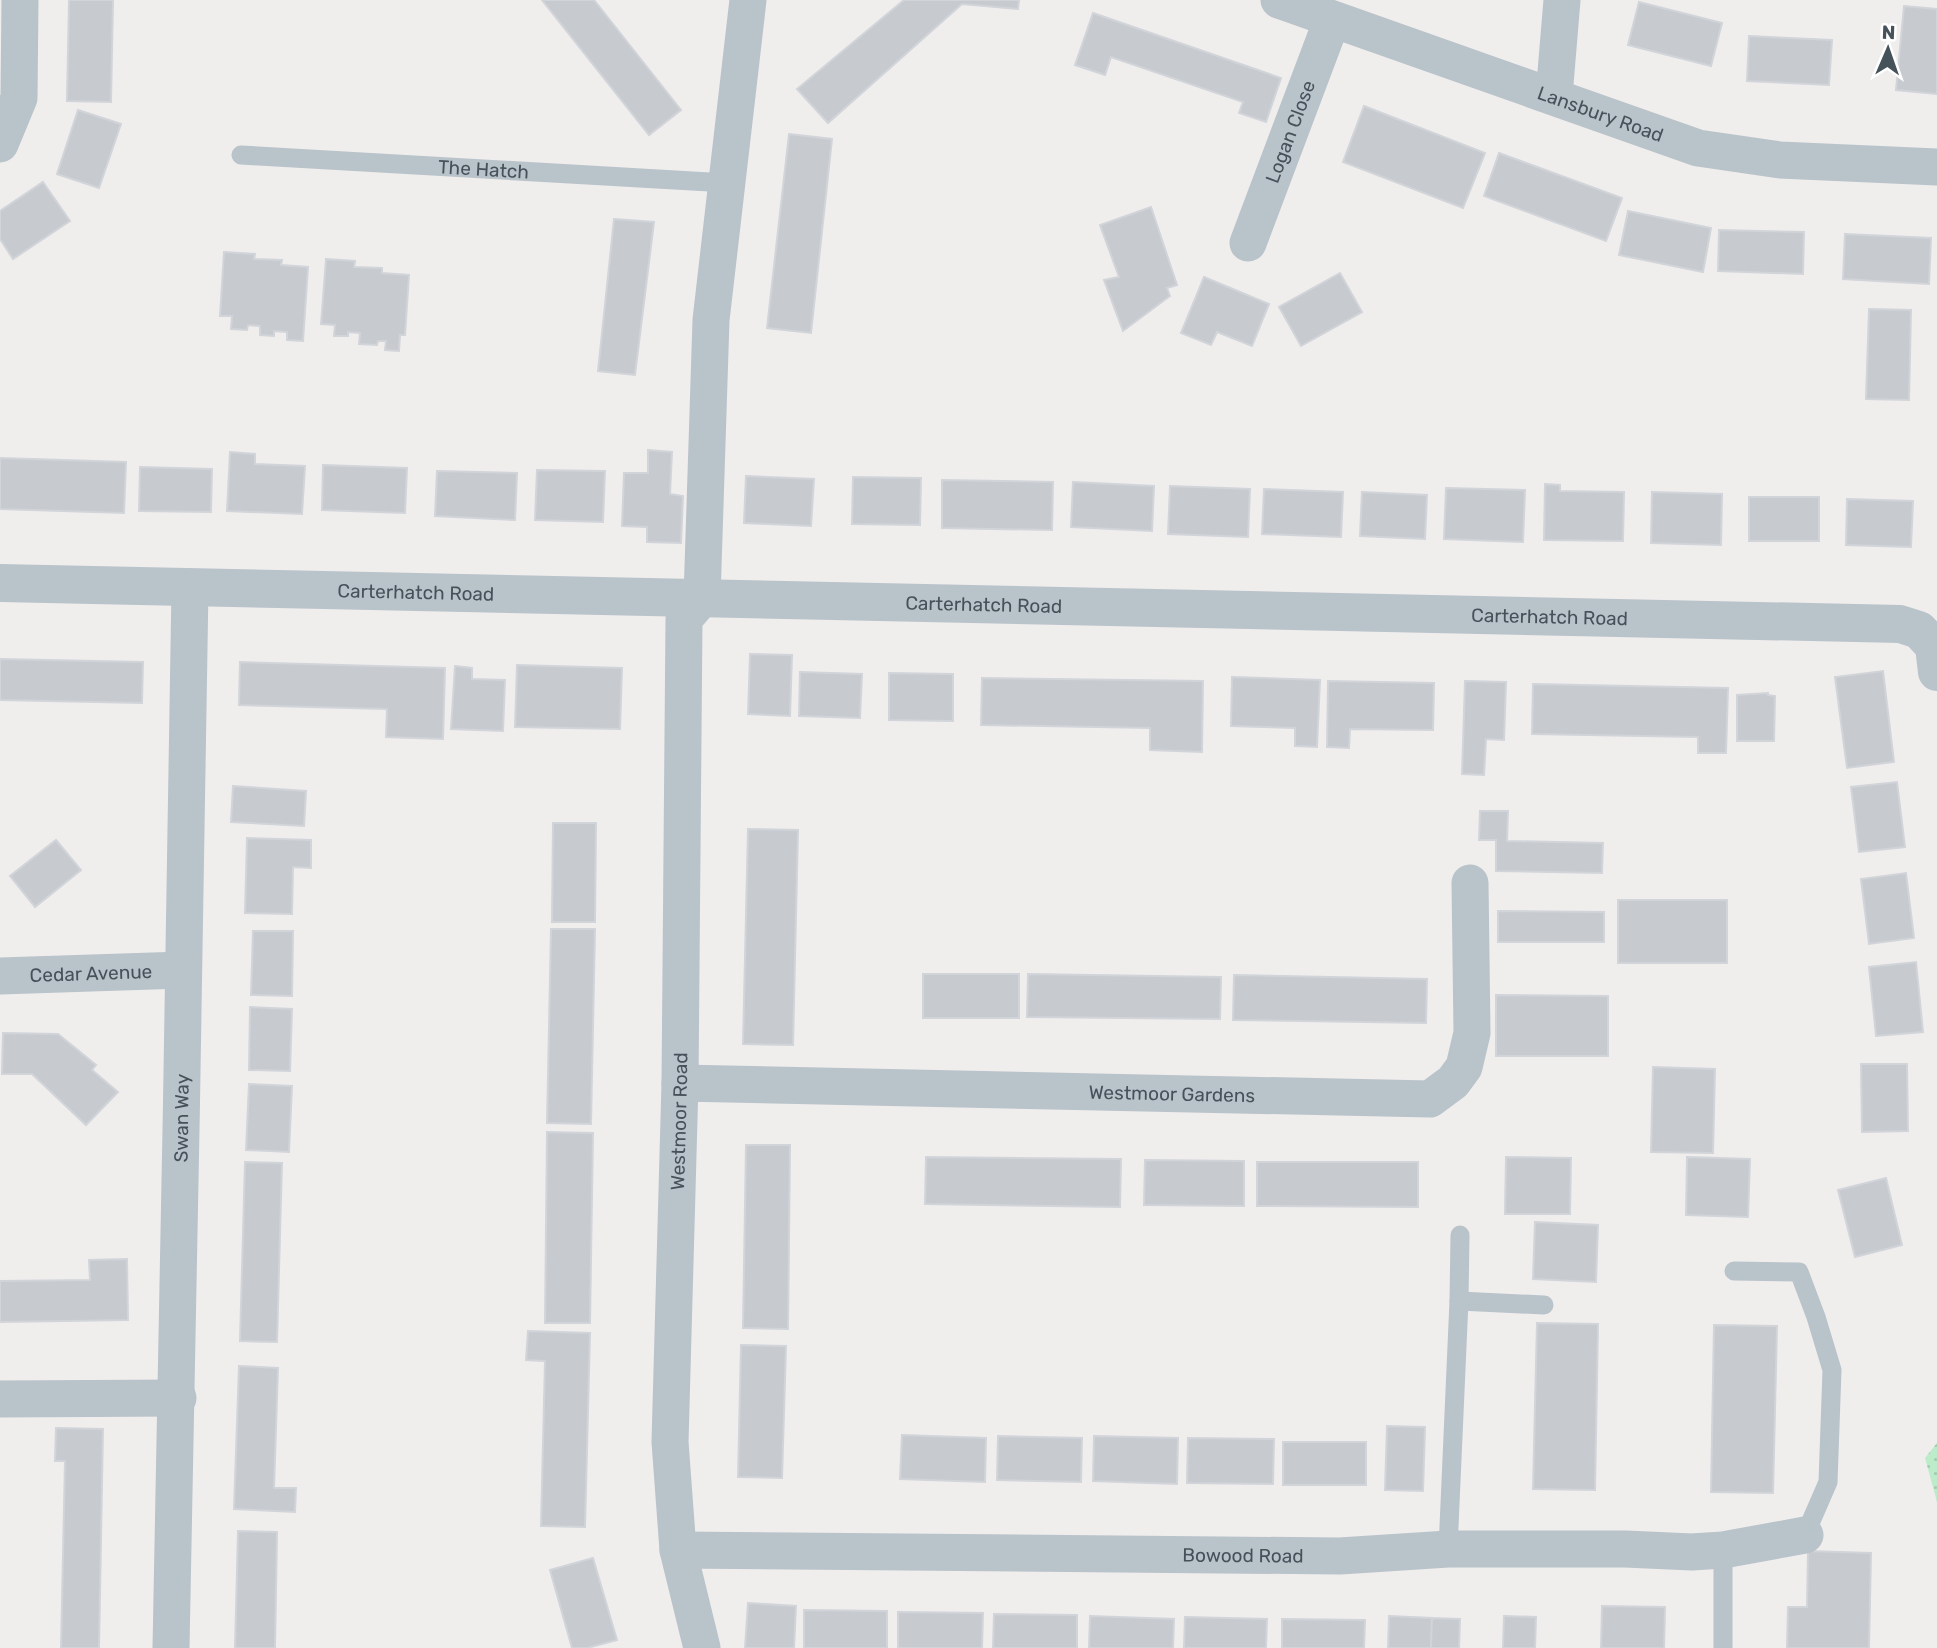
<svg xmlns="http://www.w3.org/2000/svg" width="1937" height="1648" font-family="Rubik,sans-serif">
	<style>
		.grass { fill: url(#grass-dots) }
		.building { fill: #c7cbd0; stroke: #d1d4d9; stroke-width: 2 }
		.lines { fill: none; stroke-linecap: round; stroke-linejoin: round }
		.service { stroke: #b9c3ca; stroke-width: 19 }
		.minor { stroke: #b9c3ca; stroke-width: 37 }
		.tertiary { stroke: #b9c3ca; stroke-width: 38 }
		.labels { text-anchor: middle; stroke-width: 6; stroke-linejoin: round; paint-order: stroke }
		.street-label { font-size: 19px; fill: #46525a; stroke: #fff }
	</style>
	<defs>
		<pattern id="grass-dots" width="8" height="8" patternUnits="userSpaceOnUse" patternTransform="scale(1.75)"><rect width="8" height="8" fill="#bdeccb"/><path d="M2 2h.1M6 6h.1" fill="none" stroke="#a4ccb1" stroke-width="1.8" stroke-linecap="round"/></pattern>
	</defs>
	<rect width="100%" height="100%" fill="#f0eded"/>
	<!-- grass -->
	<path class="grass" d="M1937,1443V1502L1925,1458Z"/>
	<!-- building -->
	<g class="building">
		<path d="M69,0H113L111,102L67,101Z"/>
		<path d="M542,0H594L681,110L649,135Z"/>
		<path d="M904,0H1019L1018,9L962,4L828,123L797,89Z"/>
		<path d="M1639,2L1722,23L1711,66L1628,45Z"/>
		<path d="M1904,6L1937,9V94L1896,90Z"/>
		<path d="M1093,13L1281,78L1266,122L1239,113L1243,102L1111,57L1105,75L1075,65Z"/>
		<path d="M1749,36L1832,40L1829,85L1747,81Z"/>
		<path d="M1364,106L1485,153L1463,208L1343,162Z"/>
		<path d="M78,110L121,124L99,188L57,174Z"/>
		<path d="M789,134L832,139L811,333L767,328Z"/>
		<path d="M1499,153L1622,198L1606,241L1484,196Z"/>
		<path d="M43,182L70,221L13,259L0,239V211Z"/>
		<path d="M1151,207L1177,285L1167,288L1170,296L1123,331L1104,280L1119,277L1100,225Z"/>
		<path d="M1628,211L1711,228L1703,272L1619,255Z"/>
		<path d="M614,219L654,222L635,375L598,371Z"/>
		<path d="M1719,230L1804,232L1803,274L1718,271Z"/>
		<path d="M1845,234L1931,238L1929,284L1843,279Z"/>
		<path d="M224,252L255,254L254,259L282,260L281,265L308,267L303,341L287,340V332L274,331V336L260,335V326L248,325L247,330L231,329L232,316H220Z"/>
		<path d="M326,259L355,261L354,267L382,268V273L409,275L405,335H400L399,351L385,350L386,341H378L377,345L359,344L360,333L348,332V336H334L335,325L321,324Z"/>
		<path d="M1340,273L1362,312L1301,346L1279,307Z"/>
		<path d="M1204,277L1269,304L1252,346L1217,332L1211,345L1181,333Z"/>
		<path d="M1869,309L1911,310L1909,400L1866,399Z"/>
		<path d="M648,450L672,452L670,494L683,496L681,543L647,542V527L622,526L624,473H648Z"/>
		<path d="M230,452L255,454V464L305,466L302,514L227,511Z"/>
		<path d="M0,458L126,462L124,513L0,509Z"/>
		<path d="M323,465L407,468L405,513L322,510Z"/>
		<path d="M140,467L212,469L211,512L139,511Z"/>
		<path d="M537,470L605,471L603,522L535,520Z"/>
		<path d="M437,471L517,473L515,520L435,516Z"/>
		<path d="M746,476L814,479L811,526L744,523Z"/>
		<path d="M853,477L921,478L920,525L852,524Z"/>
		<path d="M942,480L1053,482L1052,530L942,528Z"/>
		<path d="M1073,482L1154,486L1152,531L1071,527Z"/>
		<path d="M1545,484L1560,485V491L1624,492L1623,541L1544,540Z"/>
		<path d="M1170,486L1250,489L1248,537L1168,534Z"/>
		<path d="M1446,488L1525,490L1523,542L1444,539Z"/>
		<path d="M1264,489L1343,492L1341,537L1262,534Z"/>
		<path d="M1362,492L1427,495L1425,539L1360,536Z"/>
		<path d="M1652,492L1722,494L1721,545L1651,543Z"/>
		<rect x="1749" y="497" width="70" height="44"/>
		<path d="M1847,499L1913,501L1911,547L1846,545Z"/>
		<path d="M750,654L792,655L790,716L748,714Z"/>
		<path d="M0,659L143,662L142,703L0,700Z"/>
		<path d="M240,662L445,668L443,739L386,737L387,709L239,705Z"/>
		<path d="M517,665L622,668L620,729L515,727Z"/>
		<path d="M455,666L472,668V679L505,680L503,731L451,729Z"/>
		<path d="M1883,671L1894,762L1847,768L1835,677Z"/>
		<path d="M800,672L862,674L860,718L799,716Z"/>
		<path d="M889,673L953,674V721L889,720Z"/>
		<path d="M1232,677L1320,680L1317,747L1295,746V728L1231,726Z"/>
		<path d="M982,678L1203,681L1202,752L1150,750V728L981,725Z"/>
		<path d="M1328,681L1434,683L1433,730L1350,729L1349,748L1327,747Z"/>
		<path d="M1465,681L1506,682L1504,740L1486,739L1484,775L1462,774Z"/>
		<path d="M1533,684L1728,688L1726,753H1698V737L1532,734Z"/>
		<path d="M1768,693V695L1775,696L1774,741H1737V695Z"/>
		<path d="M1897,782L1905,847L1859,852L1851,787Z"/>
		<path d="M233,786L306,791L304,826L231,822Z"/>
		<path d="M1480,811H1508L1507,841L1603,843L1602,873L1496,871V840H1479Z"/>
		<path d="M553,823H596L595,922H552Z"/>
		<path d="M748,829L798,830L793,1045L743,1044Z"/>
		<path d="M247,838L311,840V868L293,867L292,914L245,913Z"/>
		<path d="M56,840L81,870L35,907L10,876Z"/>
		<path d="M1906,873L1914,938L1869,944L1861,879Z"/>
		<rect x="1618" y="900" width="109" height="63"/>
		<path d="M1498,911L1604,912V942H1498Z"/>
		<path d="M551,929H595L591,1124L547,1123Z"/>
		<path d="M253,931H293L292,996L251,995Z"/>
		<path d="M1916,962L1923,1032L1876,1036L1869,967Z"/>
		<rect x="923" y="974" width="96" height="44"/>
		<path d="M1028,974L1221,977L1220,1019L1027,1017Z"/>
		<path d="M1234,975L1427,979L1426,1023L1233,1020Z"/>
		<path d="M1496,995L1608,996V1056H1496Z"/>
		<path d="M250,1007L292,1009L290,1071L249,1070Z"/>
		<path d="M3,1033L58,1034L96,1065L92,1070L118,1092L86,1125L32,1074H2Z"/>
		<path d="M1861,1064H1907L1908,1131L1862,1132Z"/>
		<path d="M1653,1067L1715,1069L1713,1153L1651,1152Z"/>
		<path d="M249,1084L292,1086L289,1152L246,1150Z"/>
		<path d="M547,1132L593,1133L590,1323H545Z"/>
		<path d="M746,1145H790L788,1329L743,1328Z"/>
		<path d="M926,1157L1121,1159L1120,1207L925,1204Z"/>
		<path d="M1506,1157L1571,1158L1570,1214H1505Z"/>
		<path d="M1687,1157L1750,1159L1748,1217L1686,1215Z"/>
		<path d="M1145,1160L1244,1161V1206L1144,1205Z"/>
		<path d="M245,1162L282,1163L277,1342L240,1341Z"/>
		<path d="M1257,1162H1418V1207L1257,1206Z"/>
		<path d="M1886,1178L1902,1245L1855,1257L1838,1190Z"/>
		<path d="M1535,1222L1598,1225L1596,1282L1533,1279Z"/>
		<path d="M127,1259L128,1320L0,1322V1281L90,1280L89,1260Z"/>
		<path d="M1537,1323L1598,1324L1595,1490L1533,1489Z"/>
		<path d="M1714,1325L1777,1326L1773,1493L1711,1492Z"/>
		<path d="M528,1331L590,1333L585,1527L541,1526L545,1361L526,1360Z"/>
		<path d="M741,1345L786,1346L782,1478L738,1477Z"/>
		<path d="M239,1366L278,1368L274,1488H296L295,1512L234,1509Z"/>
		<path d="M1387,1426L1425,1427L1423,1491L1385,1490Z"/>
		<path d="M56,1428L103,1429L99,1648H61L65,1461H55Z"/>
		<path d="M902,1435L986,1438L985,1482L900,1479Z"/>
		<path d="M998,1436L1082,1438L1081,1482L997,1480Z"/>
		<path d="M1094,1436L1178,1438L1177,1484L1093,1481Z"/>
		<path d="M1188,1438L1274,1439L1273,1484L1187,1483Z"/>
		<rect x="1283" y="1442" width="83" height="43"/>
		<path d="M238,1531L277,1532L275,1648H235Z"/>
		<path d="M1808,1551L1871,1553L1869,1648H1787L1788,1607H1807Z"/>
		<path d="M593,1558L617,1640L587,1648H572L550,1570Z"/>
		<path d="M748,1603L796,1606L794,1648H745Z"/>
		<path d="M1602,1606L1665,1607L1664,1648H1601Z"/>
		<path d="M804,1610L887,1611V1648H804Z"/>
		<path d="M898,1612L983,1613L982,1648H898Z"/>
		<path d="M994,1614L1077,1615V1648H993Z"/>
		<path d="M1090,1616L1174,1619L1173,1648H1089Z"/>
		<path d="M1389,1616L1432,1618L1431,1648H1388Z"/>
		<path d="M1504,1616L1536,1617L1535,1648H1503Z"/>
		<path d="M1185,1617L1267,1619L1266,1648H1184Z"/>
		<path d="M1432,1618L1460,1619L1459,1648H1431Z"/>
		<path d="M1282,1619L1365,1620L1364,1648H1282Z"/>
	</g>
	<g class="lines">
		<!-- service -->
		<g class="service">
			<path id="s1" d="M241,155L727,183"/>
			<path d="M1734,1271L1799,1272L1816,1317L1832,1370L1828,1482L1805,1535"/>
			<path d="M1459,1301L1544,1305"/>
			<path d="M1448,1549L1459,1301L1460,1235"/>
			<path d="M1723,1550V1648"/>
		</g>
		<!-- minor -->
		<g class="minor">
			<path id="s2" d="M1279,0L1698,148L1780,160L1937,167"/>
			<path d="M1554,96L1562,0"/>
			<path d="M0,144L19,98L20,0"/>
			<path id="s3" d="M1248,243L1332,20"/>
			<path id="s4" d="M0,976L183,970"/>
			<path id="s5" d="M680,1083L1430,1099L1453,1082L1464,1067L1472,1033L1470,883"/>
			<path d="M0,1399L178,1398"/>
			<path id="s6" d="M678,1550L1340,1556L1448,1549H1625L1692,1552L1723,1550L1805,1535"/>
			<path id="s7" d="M171,1648C180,1294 183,941 190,587"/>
			<path id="s8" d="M702,1648L678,1550L670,1442L680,1083L684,619L702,598L711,320L748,0"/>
		</g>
		<!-- tertiary -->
		<path class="tertiary" id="s9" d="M0,583L1900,624L1919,630L1934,646L1937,672"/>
	</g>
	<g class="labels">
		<!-- street labels -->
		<g class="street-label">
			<text dy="7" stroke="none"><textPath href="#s2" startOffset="341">Lansbury Road</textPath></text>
			<text dy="7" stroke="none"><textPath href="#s3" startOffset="119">Logan Close</textPath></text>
			<text dy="7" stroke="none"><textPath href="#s1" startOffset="243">The Hatch</textPath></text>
			<text dy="7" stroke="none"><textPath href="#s9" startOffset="416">Carterhatch Road</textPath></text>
			<text dy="7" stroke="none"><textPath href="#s9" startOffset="984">Carterhatch Road</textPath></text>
			<text dy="7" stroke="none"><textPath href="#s9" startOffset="1550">Carterhatch Road</textPath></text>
			<text dy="7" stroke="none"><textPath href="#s4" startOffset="91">Cedar Avenue</textPath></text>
			<text dy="7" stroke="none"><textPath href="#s5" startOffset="492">Westmoor Gardens</textPath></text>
			<text dy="7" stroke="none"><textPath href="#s7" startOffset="530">Swan Way</textPath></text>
			<text dy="7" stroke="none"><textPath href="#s8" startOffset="530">Westmoor Road</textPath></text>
			<text dy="7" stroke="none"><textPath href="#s6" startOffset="565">Bowood Road</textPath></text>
		</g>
	</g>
	<!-- north arrow -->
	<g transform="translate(1888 49) rotate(2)" stroke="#ffffff" stroke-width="5" paint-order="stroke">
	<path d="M0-5L12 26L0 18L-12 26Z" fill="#46525a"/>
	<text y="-10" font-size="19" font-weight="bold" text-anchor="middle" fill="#46525a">N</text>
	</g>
</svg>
